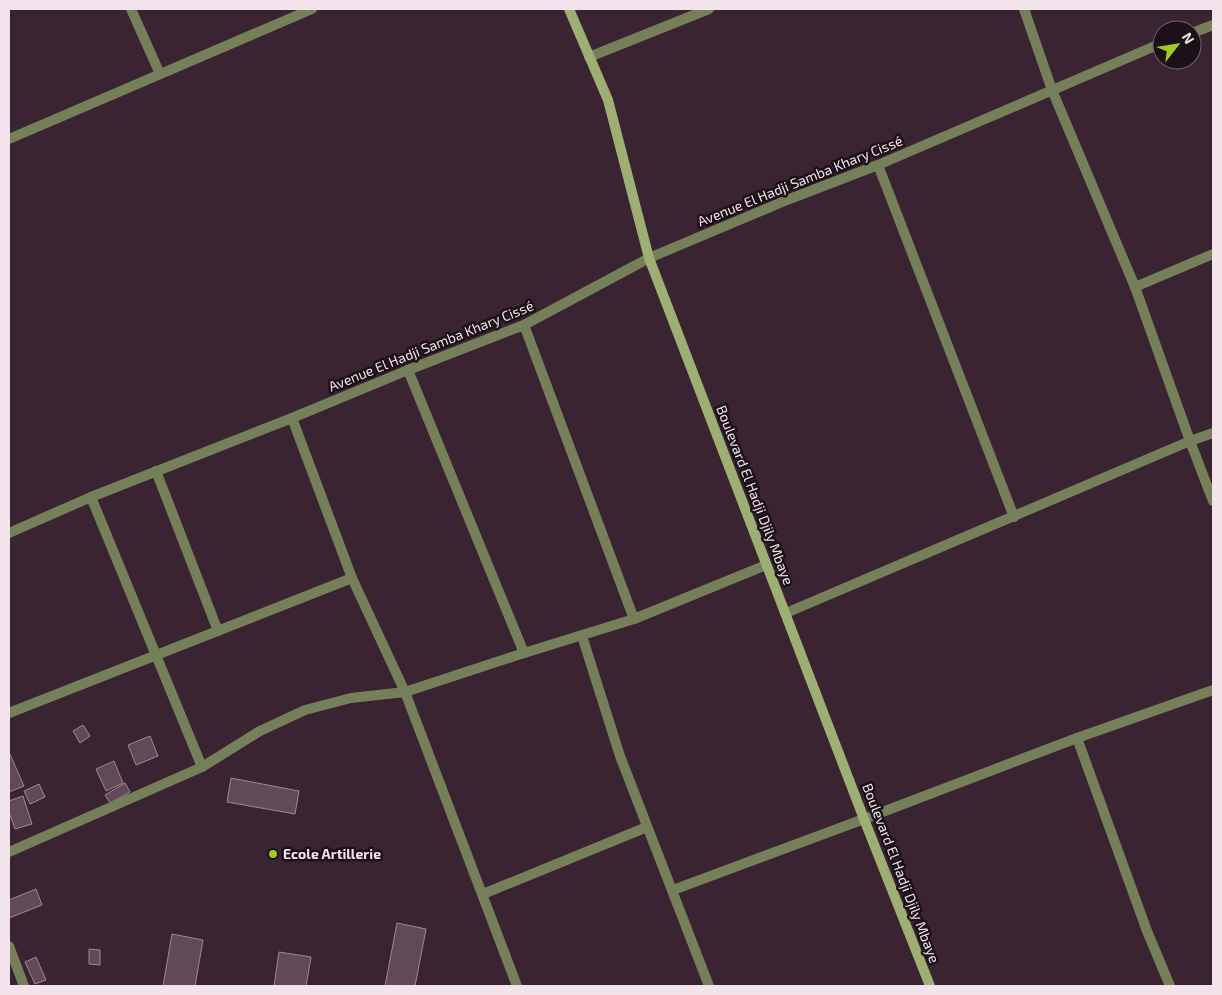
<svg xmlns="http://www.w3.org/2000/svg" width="1222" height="995" font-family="'Exo 2',sans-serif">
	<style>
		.building { fill: #624957; stroke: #a28695 }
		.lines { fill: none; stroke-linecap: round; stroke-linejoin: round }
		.service { stroke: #75805b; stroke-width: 10 }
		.minor { stroke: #75805b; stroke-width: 10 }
		.tertiary { stroke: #75805b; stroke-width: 10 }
		.secondary { stroke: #9eaf74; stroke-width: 10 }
		.poi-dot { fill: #a5c822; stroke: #1c1117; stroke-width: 2 }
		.labels { text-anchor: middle; stroke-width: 5; stroke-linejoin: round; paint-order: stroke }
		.street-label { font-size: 14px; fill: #f3e4ec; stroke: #1c1117 }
		.poi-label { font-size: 14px; font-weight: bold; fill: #f3e4ec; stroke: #1c1117; text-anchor: start }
	</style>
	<rect width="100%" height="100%" fill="#3b2431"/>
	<!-- building -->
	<g class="building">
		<path d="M83,725L90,736L80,743L73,731Z"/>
		<path d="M150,736L158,756L136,765L128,745Z"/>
		<path d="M9,752L24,786L9,792Z"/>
		<path d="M114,761L123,783L106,791L96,769Z"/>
		<path d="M231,778L299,791L295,814L227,802Z"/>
		<path d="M125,783L130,792L110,803L105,795Z"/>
		<path d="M39,784L45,797L30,804L24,791Z"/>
		<path d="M23,796L32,824L15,829L9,812V801Z"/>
		<path d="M36,889L42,905L9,918V900Z"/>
		<path d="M397,923L426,929L415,986H385Z"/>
		<path d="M172,934L203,940L195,986H163Z"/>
		<path d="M89,949L100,950V965L89,964Z"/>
		<path d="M279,952L311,957L306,986H274Z"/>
		<path d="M36,957L46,980L35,984L25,962Z"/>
	</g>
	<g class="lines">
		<!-- service -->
		<path class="service" d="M156,471L218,631"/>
		<!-- minor -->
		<g class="minor">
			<path d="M131,9L160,74"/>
			<path d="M1024,9L1052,90L1135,287L1190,441L1213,501"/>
			<path d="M589,57L709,9"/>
			<path d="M9,139L312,9"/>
			<path d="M878,165L1014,517"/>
			<path d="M1135,287L1213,254"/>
			<path d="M524,325L634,619"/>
			<path d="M408,370L524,653"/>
			<path d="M292,418L352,578L405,692L517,986"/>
			<path d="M91,497L202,767"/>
			<path d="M9,533L91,497L292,418L408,370L524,325L649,258"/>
			<path d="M786,613L1190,441L1213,433"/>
			<path d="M582,636L620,756L709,986"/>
			<path d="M9,713L352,578"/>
			<path d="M1077,738L1147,931L1170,986"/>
			<path d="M9,852L202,767L260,731L305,710L351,698L405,692L524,653L634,619L766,565"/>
			<path d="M673,890L864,819L1077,738L1213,690"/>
			<path d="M483,894L647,827"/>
			<path d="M9,946L24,986"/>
		</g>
		<!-- tertiary -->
		<g class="tertiary">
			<path d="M1192,33L1213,25"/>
			<path d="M649,258L787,200L878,165L1162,43"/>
		</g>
		<!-- secondary -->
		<path class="secondary" d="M569,9L608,100L649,258L864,819L930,986"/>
	</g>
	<!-- markers -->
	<circle class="poi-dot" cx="273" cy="854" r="5"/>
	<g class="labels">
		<!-- street labels -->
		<g class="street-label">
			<text transform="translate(800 181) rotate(-22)" y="5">Avenue El Hadji Samba Khary Cissé</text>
			<text transform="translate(431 346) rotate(-22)" y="5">Avenue El Hadji Samba Khary Cissé</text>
			<text transform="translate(755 495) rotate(69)" y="5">Boulevard El Hadji Djily Mbaye</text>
			<text transform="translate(901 873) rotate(69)" y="5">Boulevard El Hadji Djily Mbaye</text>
		</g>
		<!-- poi labels -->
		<g class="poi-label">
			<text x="283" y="859">Ecole Artillerie</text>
		</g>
	</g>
	<!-- border -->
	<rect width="1222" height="995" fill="none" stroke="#f3e4ec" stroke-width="20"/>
	<!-- north arrow -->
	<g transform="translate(1177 45) rotate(59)"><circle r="24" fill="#1c1117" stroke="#72656c"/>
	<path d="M0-4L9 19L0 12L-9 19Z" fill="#a5c822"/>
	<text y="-8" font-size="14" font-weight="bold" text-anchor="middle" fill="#f3e4ec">N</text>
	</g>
</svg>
